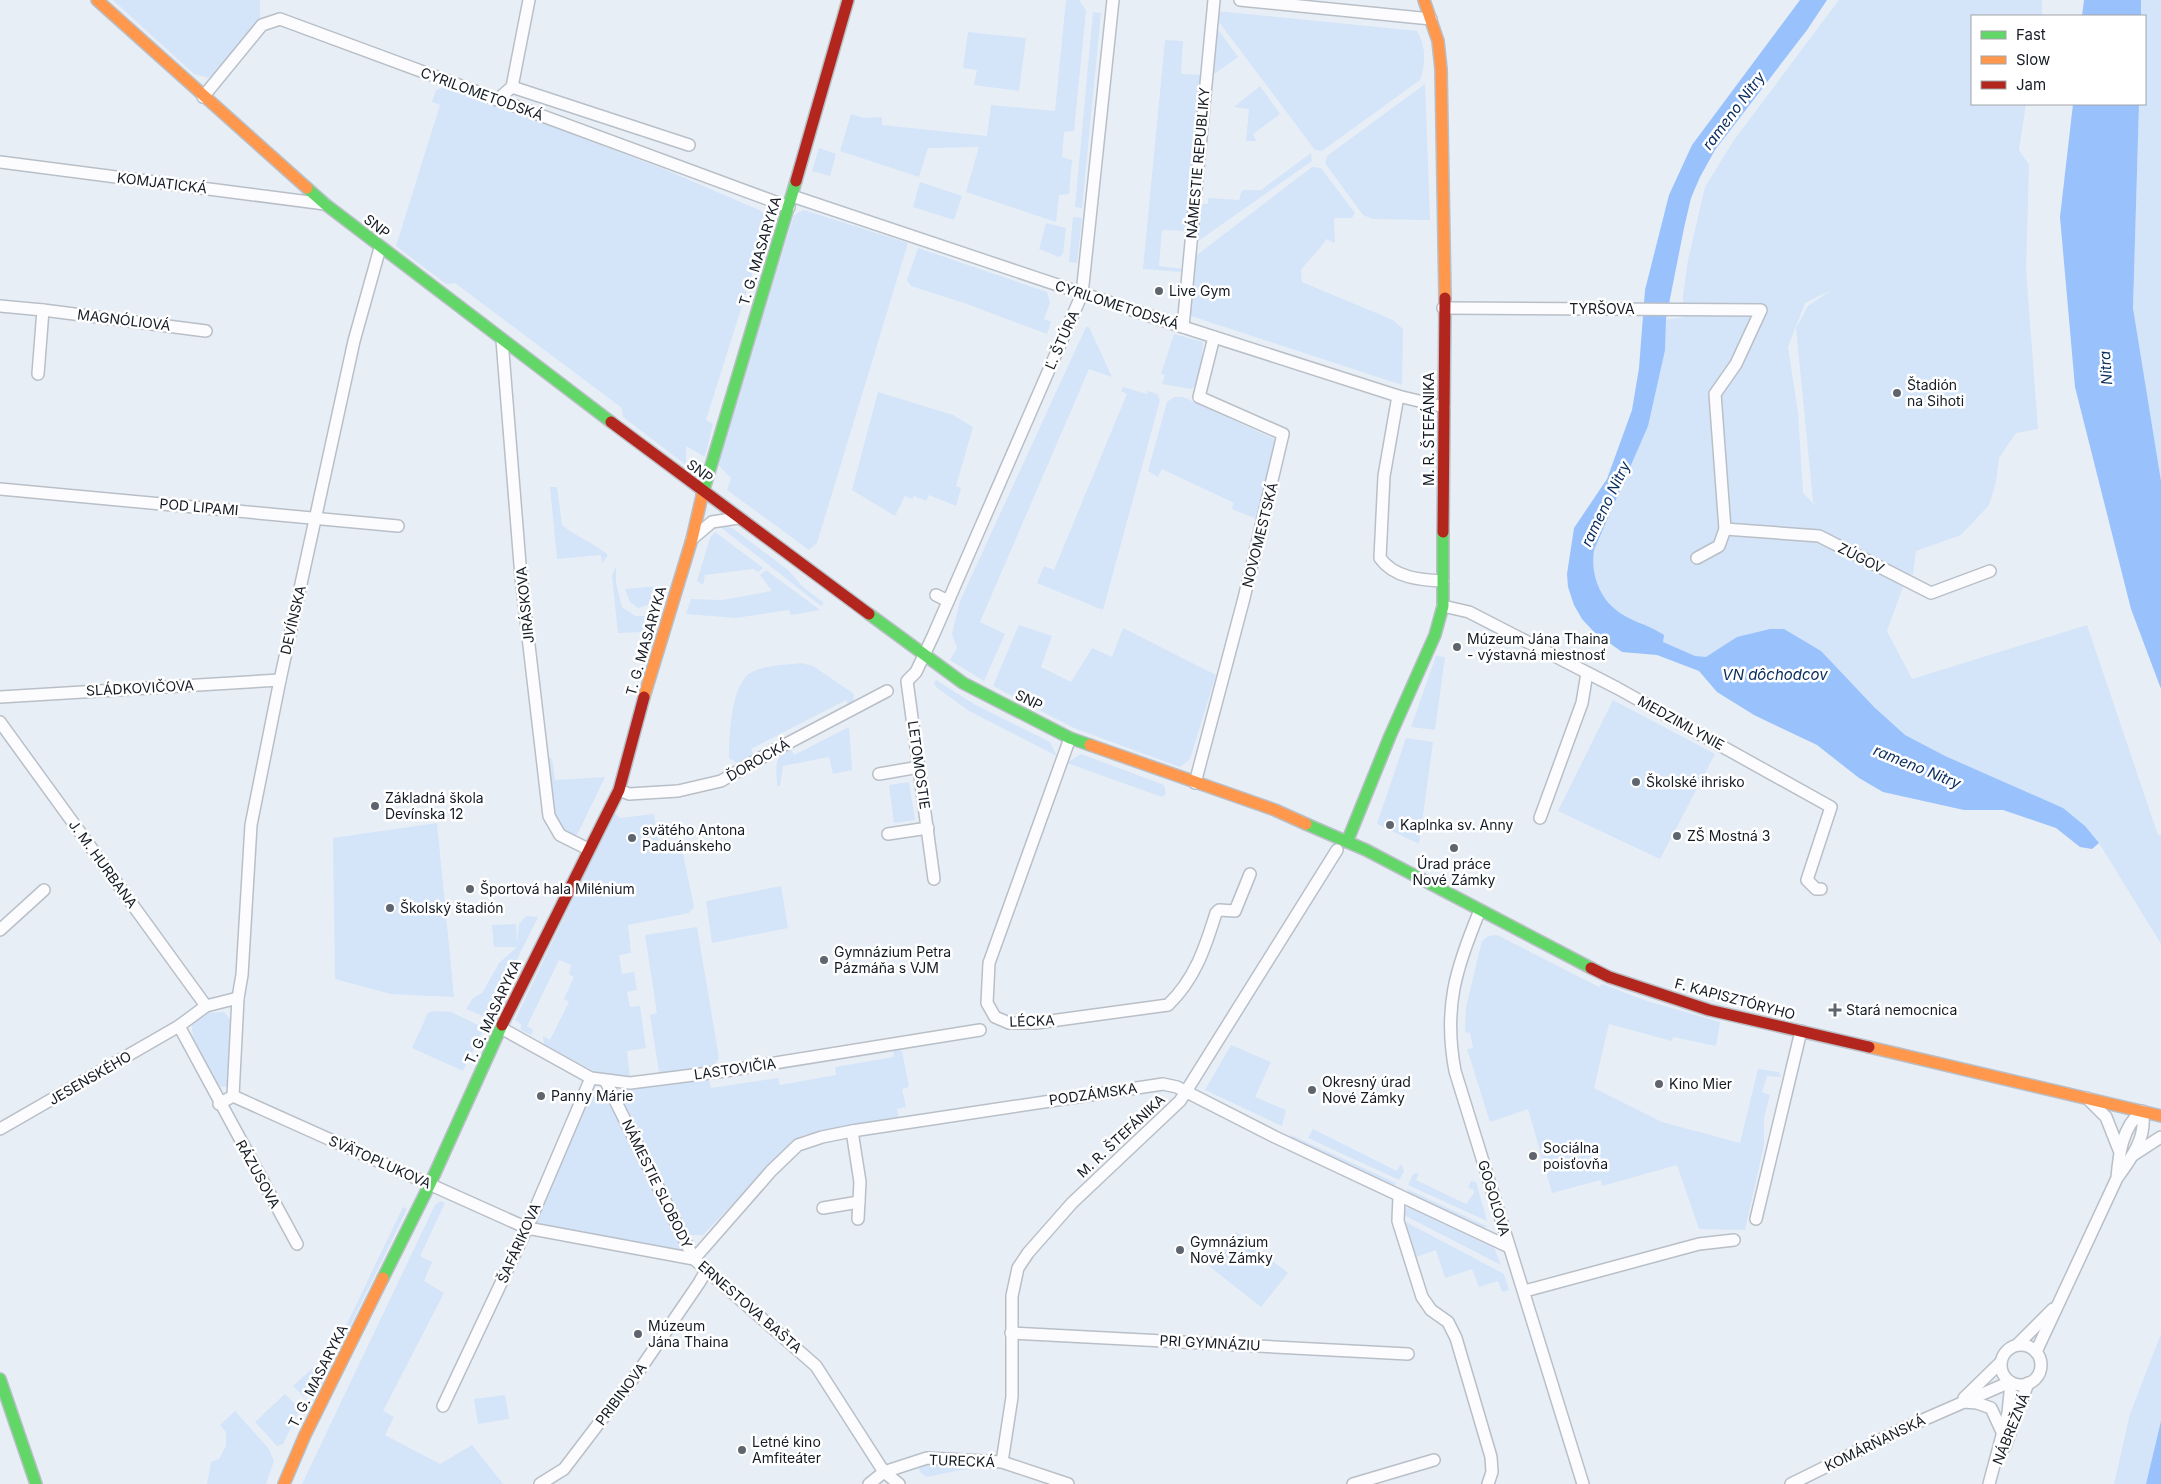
<svg xmlns="http://www.w3.org/2000/svg" width="2161" height="1484" font-family="Inter,sans-serif">
	<style>
		.green { fill: #d4e4f9; fill-rule: evenodd }
		.water { fill: #99c1fc }
		.lines { fill: none; stroke-linecap: round; stroke-linejoin: round }
		.street-casing { stroke: #b9bfc7; stroke-width: 14 }
		.fast-casing { stroke: #b9bfc7; stroke-width: 14 }
		.slow-casing { stroke: #b9bfc7; stroke-width: 14 }
		.jam-casing { stroke: #b9bfc7; stroke-width: 14 }
		.street { stroke: #fcfcfe; stroke-width: 11 }
		.fast { stroke: #63d668; stroke-width: 11 }
		.slow { stroke: #ff974d; stroke-width: 11 }
		.jam { stroke: #b3261e; stroke-width: 11 }
		.poi-dot { fill: #5f656e; stroke: #fff; stroke-width: 2 }
		.labels { text-anchor: middle; stroke-width: 5; stroke-linejoin: round; paint-order: stroke }
		.street-label { font-size: 14px; fill: #151b24; stroke: #fff }
		.poi-label { font-size: 14px; fill: #151b24; stroke: #fff; text-anchor: start }
		.water-label { font-size: 15px; font-style: italic; fill: #0b2f60; stroke: #fff }
	</style>
	<rect width="100%" height="100%" fill="#e8eef6"/>
	<!-- green -->
	<g class="green">
		<path d="M113,0H260V18L220,70L209,78L194,74Z"/>
		<path d="M1066,0H1079L1086,11L1074,131L1064,132L1062,157L1072,160L1069,194L1059,195L1056,222L966,192L979,147L928,148L919,177L840,151L851,114L864,118L882,117V125L987,136L991,105L1055,111Z"/>
		<path d="M1839,0H2042V16H1972V104H2026L2019,150L2029,165L2026,269L2038,429L2016,433L1999,458L1996,482L1989,505L1961,535L1916,551L1913,574L1907,576L1887,631L1912,679L2087,625L2158,835H2161V944L2099,843L1641,637L1596,599L1584,572L1637,421L1651,322L1684,317L1683,296L1688,260L1705,187L1734,140ZM1833,289L1808,306L1796,328L1813,501L1815,505L1803,493L1798,413L1788,347L1805,303Z"/>
		<path d="M2141,0H2161V481L2133,308L2139,104H2145V16H2141Z"/>
		<path d="M1216,11L1417,31C1426,46 1426,64 1420,80L1322,151L1315,150L1216,18Z"/>
		<path d="M1093,12L1101,13L1082,208L1075,207Z"/>
		<path d="M1217,28L1238,57L1210,77Z"/>
		<path d="M968,32L1026,38L1019,91L974,85L977,70L963,68Z"/>
		<path d="M1165,40L1183,41L1181,74L1202,75L1188,231L1162,230L1159,266L1184,269L1181,272L1143,269Z"/>
		<path d="M1425,84L1430,220L1373,219L1363,215L1325,163L1327,156Z"/>
		<path d="M446,86L666,170L759,210L770,217L706,420L713,424L705,457L686,446V465L623,417L622,408L455,283L446,284L396,246L440,105L432,102L436,90Z"/>
		<path d="M1260,86L1280,114L1253,134L1256,141H1246L1249,109L1234,107Z"/>
		<path d="M819,148L836,154L830,176L812,171Z"/>
		<path d="M1311,153L1312,161L1194,244L1197,204H1208V198L1239,200L1242,190H1261Z"/>
		<path d="M1312,167L1321,168L1355,213L1352,218H1334L1335,243L1326,239C1323,247 1307,261 1301,270L1302,282L1393,320L1403,329L1402,385L1188,315L1193,258Z"/>
		<path d="M920,182L962,196L954,220L913,207Z"/>
		<path d="M804,210L908,243L817,543L809,550L727,490L731,478L717,464L794,215Z"/>
		<path d="M1073,217L1082,218L1077,263L1069,262Z"/>
		<path d="M1046,223L1066,228L1063,254L1059,257L1039,249Z"/>
		<path d="M918,248L1047,292L1050,303L1044,319L1051,322L1047,334L967,304L911,286L907,280Z"/>
		<path d="M1086,327H1089L1112,377L1089,369L980,622L1005,634L984,681L950,660L957,648L952,634L960,601Z"/>
		<path d="M1174,334L1203,342L1200,383L1191,389L1162,384L1165,375L1161,374Z"/>
		<path d="M1123,387L1147,394L1148,391L1157,394L1160,400L1103,610L1037,583L1044,566L1054,570L1127,394L1121,391Z"/>
		<path d="M878,392L953,415L973,427L956,486L961,488L956,506L929,495L926,501L914,496L912,499L905,496L895,516L852,490Z"/>
		<path d="M1174,397H1183L1274,439L1276,448L1257,519L1232,509L1234,503L1162,469L1158,477L1148,471L1167,402Z"/>
		<path d="M550,487H557L562,525C576,537 593,542 608,555L602,564L601,555L557,559Z"/>
		<path d="M719,526H727L735,530L788,570L802,586L824,603L821,606Z"/>
		<path d="M715,532L763,568L758,572L753,569L705,575L703,585L697,581L710,538Z"/>
		<path d="M616,566V583L622,607L635,616H652L646,632L618,633L612,576Z"/>
		<path d="M766,570L820,610L791,615L789,610L735,618L686,614L691,599L722,600L772,591L760,575Z"/>
		<path d="M659,586L656,603L638,608L630,602L625,589Z"/>
		<path d="M1019,625L1052,636L1041,667L1071,682L1092,648L1112,657L1123,628L1216,675L1190,759L1180,767L1074,728L993,686Z"/>
		<path d="M1436,656L1445,657L1435,730L1411,727Z"/>
		<path d="M801,663L813,666L854,694L853,705L849,706L846,700L751,749L754,755L737,763L729,758C729,736 731,682 752,672C765,665 786,665 801,663Z"/>
		<path d="M936,680L974,704L1050,742L1057,756L969,711L936,687L934,683Z"/>
		<path d="M1613,700L1715,754L1660,859L1558,811Z"/>
		<path d="M849,727L852,770L833,774L829,757L783,766L780,786H777C777,768 772,758 790,748L794,755Z"/>
		<path d="M1406,738L1433,742L1419,844L1377,824Z"/>
		<path d="M1081,754L1164,785L1166,794L1162,797L1067,763Z"/>
		<path d="M545,755L552,759L555,780L605,777L577,835C546,836 548,777 545,755Z"/>
		<path d="M909,782L915,820L894,823L889,785Z"/>
		<path d="M614,813L620,818L654,814L659,848L681,844L694,907L689,913L628,925L631,953L619,955L622,974L634,972L637,990L627,992L630,1007L640,1006L646,1048L627,1051L630,1079L600,1074L544,1045L543,1036L550,1040L569,1002L564,999L574,977L569,974L571,965L559,960L527,1026L533,1030L531,1035L521,1030V1024L515,1020Z"/>
		<path d="M437,823L454,997L391,994L335,979L333,838Z"/>
		<path d="M781,886L788,928L712,943L706,901Z"/>
		<path d="M526,916L538,917L488,1018L466,1009L473,998L482,993L499,963L517,947H494L492,925L516,924L517,944L519,924Z"/>
		<path d="M697,927L719,1058L712,1069L667,1076L659,1072L650,1015L657,1013L645,935Z"/>
		<path d="M1497,935L1599,987L1602,984L1650,1002L1720,1022L1716,1046L1673,1037L1672,1041L1609,1024L1594,1088L1662,1122L1740,1143L1758,1069L1779,1072L1781,1077L1767,1076L1762,1092L1770,1095L1764,1118V1145L1745,1230L1699,1229L1677,1165L1602,1186L1601,1180L1552,1193L1528,1109L1490,1122L1467,1049L1473,1048L1470,1033L1465,1032L1466,1007L1482,941L1488,936Z"/>
		<path d="M433,1011L451,1012L484,1028L463,1071L412,1048L428,1013Z"/>
		<path d="M224,1012L232,1021L229,1086L221,1087C207,1077 191,1042 192,1025L208,1013Z"/>
		<path d="M1231,1045L1271,1062L1255,1097L1286,1110L1282,1126L1205,1090Z"/>
		<path d="M893,1049L902,1051L909,1087L902,1089L906,1107L897,1109L899,1118L803,1135L789,1145L703,1235H688L618,1097L619,1091L709,1080L711,1088L778,1078L780,1085L836,1075L835,1067L894,1057Z"/>
		<path d="M609,1095L694,1259L527,1228L586,1098Z"/>
		<path d="M1313,1129L1397,1171L1401,1164L1404,1171L1399,1180L1308,1138Z"/>
		<path d="M1291,1135L1396,1183L1393,1188L1292,1140Z"/>
		<path d="M1419,1173L1416,1180L1466,1204L1474,1193V1190L1468,1188L1471,1181L1476,1182L1487,1221L1408,1185L1413,1174Z"/>
		<path d="M1407,1189L1488,1227H1477L1409,1195Z"/>
		<path d="M441,1201L445,1203L420,1256L432,1262L424,1281L444,1293L383,1411L394,1417L385,1435L440,1464L472,1445L503,1484H302L435,1205Z"/>
		<path d="M403,1207L407,1209L316,1396L312,1397Z"/>
		<path d="M1408,1207L1494,1248L1501,1265L1402,1214Z"/>
		<path d="M1404,1221L1504,1274L1509,1290L1502,1292L1498,1281L1479,1287L1472,1269L1445,1278L1436,1250L1413,1258Z"/>
		<path d="M1236,1232L1288,1273L1261,1307L1209,1266Z"/>
		<path d="M2161,1334V1421L2146,1484H2114L2130,1414Z"/>
		<path d="M326,1356L304,1397L293,1386Z"/>
		<path d="M285,1394L300,1409L283,1444L277,1446L255,1422Z"/>
		<path d="M505,1395L509,1419L478,1424L474,1399Z"/>
		<path d="M235,1411L269,1449L274,1461L266,1484H207L211,1462L219,1459L226,1446V1432L220,1425Z"/>
		<path d="M950,1462L973,1464L976,1467L926,1477L920,1472L919,1466Z"/>
	</g>
	<!-- water -->
	<g class="water">
		<path d="M1800,0H1827L1807,30L1715,150L1700,177L1691,198L1684,228L1666,319L1665,350L1648,426L1594,550C1590,576 1601,603 1625,616C1639,624 1649,625 1664,635L1663,642L1695,656L1706,657L1737,637L1770,629H1784L1821,651L1874,707L1905,735L1945,756L2063,808L2085,826L2099,843L2092,849L2080,847L2056,828L2003,810H1964L1883,792L1859,778L1817,745L1754,715L1717,692L1699,671L1657,655L1622,652L1594,632L1582,619L1574,605L1568,587L1567,574L1574,528L1607,479L1632,410L1639,368L1645,290L1669,195L1692,145Z"/>
		<path d="M2084,0H2141V16H2082Z"/>
		<path d="M2073,104H2139L2133,308L2161,481V689L2131,609L2075,387L2060,217Z"/>
		<path d="M2161,1421V1484H2146Z"/>
	</g>
	<g class="lines">
		<defs>
			<g id="street">
				<path d="M1240,0L1431,19"/>
				<path d="M512,87L689,145"/>
				<path d="M203,97L262,25L280,19L789,207"/>
				<path d="M497,100L512,87L529,0"/>
				<path d="M0,162L325,204"/>
				<path d="M792,196L1183,327L1398,396L1444,407"/>
				<path d="M0,306L43,310L206,331"/>
				<path d="M1443,308L1761,310L1736,364L1715,394L1725,529L1719,546L1697,558"/>
				<path d="M1183,327L1214,0"/>
				<path d="M502,340L521,577L549,816L560,835L588,849"/>
				<path d="M38,374L43,310"/>
				<path d="M1398,396L1384,476L1380,558C1394,578 1421,580 1443,581"/>
				<path d="M0,489L398,526"/>
				<path d="M1725,529L1819,536L1931,593L1990,571"/>
				<path d="M692,539L712,522L738,518"/>
				<path d="M936,595L948,601"/>
				<path d="M1443,606L1469,612L1617,688L1831,807L1807,880L1816,889H1821"/>
				<path d="M0,697L280,680"/>
				<path d="M0,722L206,1006"/>
				<path d="M1070,738L989,963L987,1003L995,1017L1009,1023H1036L1168,1005C1195,979 1205,948 1216,913L1219,910L1235,911L1250,874"/>
				<path d="M879,774L919,767"/>
				<path d="M1195,783L1244,598L1283,434L1199,397L1214,337"/>
				<path d="M619,790L629,794L678,791L721,781L773,751L887,691"/>
				<path d="M1540,818L1582,703L1587,673"/>
				<path d="M888,834L928,828"/>
				<path d="M934,879L907,681L916,672L933,636L1082,294L1113,0"/>
				<path d="M1480,910C1456,968 1443,1007 1455,1071L1583,1484"/>
				<path d="M0,930L44,890"/>
				<path d="M238,998L242,975L251,825L280,680L354,341L380,248"/>
				<path d="M501,1028L591,1078L630,1083L725,1071L980,1030"/>
				<path d="M606,1082L694,1259"/>
				<path d="M233,1096L527,1228L694,1259L816,1366L884,1472L899,1484"/>
				<path d="M2087,1098L2106,1117L2119,1150"/>
				<path d="M219,1104L233,1096L238,998L206,1006L179,1026L297,1244"/>
				<path d="M0,1129L179,1026"/>
				<path d="M852,1131L860,1182L858,1219"/>
				<path d="M2133,1155L2161,1137"/>
				<path d="M1399,1196L1398,1221L1422,1297L1431,1310L1448,1322L1456,1338L1491,1457L1492,1472L1488,1484"/>
				<path d="M823,1208L859,1202"/>
				<path d="M1756,1219L1801,1031"/>
				<path d="M694,1259L771,1171L798,1145L822,1137L852,1131L1163,1084L1177,1087L1275,1137L1509,1247"/>
				<path d="M1525,1291L1699,1244L1734,1240"/>
				<path d="M1011,1333L1408,1354"/>
				<circle cx="2021" cy="1365" r="20"/>
				<path d="M2017,1345L2053,1309"/>
				<path d="M2036,1352L2117,1178C2131,1159 2148,1136 2142,1111C2122,1127 2119,1154 2117,1178"/>
				<path d="M1964,1398L2000,1363"/>
				<path d="M1964,1402L1977,1403L1991,1408L2003,1434"/>
				<path d="M443,1406L527,1228L591,1078"/>
				<path d="M2005,1447L2028,1383"/>
				<path d="M1002,1462L1012,1397V1296L1018,1268L1028,1253L1072,1203L1180,1101L1337,850"/>
				<path d="M540,1484L564,1469L641,1368L699,1283L707,1269"/>
				<path d="M869,1484L884,1472L927,1458L1002,1462L1068,1484"/>
				<path d="M1353,1484L1434,1460"/>
				<path d="M1791,1484L1902,1429L2010,1382"/>
				<path d="M1989,1484L2008,1413L2011,1383"/>
			</g>
			<g id="fast">
				<path d="M307,188L325,204L611,422"/>
				<path d="M702,496L796,181"/>
				<path d="M869,614L963,683L1070,738L1090,745"/>
				<path d="M1306,824L1366,850L1591,968"/>
				<path d="M1347,842L1390,736L1435,635L1443,606V532"/>
				<path d="M383,1278L430,1184L502,1025"/>
				<path d="M0,1379L36,1484"/>
			</g>
			<g id="slow">
				<path d="M97,0L307,188"/>
				<path d="M1424,0L1438,41L1441,69L1445,298"/>
				<path d="M644,697L692,539L702,496"/>
				<path d="M1090,745L1275,810L1306,824"/>
				<path d="M1869,1047L2161,1116"/>
				<path d="M284,1484L305,1435L383,1278"/>
			</g>
			<g id="jam">
				<path d="M796,181L848,0"/>
				<path d="M611,422L869,614"/>
				<path d="M1443,532L1445,298"/>
				<path d="M1591,968L1609,977L1709,1010L1869,1047"/>
				<path d="M502,1025L619,790L644,697"/>
			</g>
		</defs>
		<!-- street casing -->
		<use href="#street" class="street-casing"/>
		<!-- fast casing -->
		<use href="#fast" class="fast-casing"/>
		<!-- slow casing -->
		<use href="#slow" class="slow-casing"/>
		<!-- jam casing -->
		<use href="#jam" class="jam-casing"/>
		<!-- street -->
		<use href="#street" class="street"/>
		<!-- fast -->
		<use href="#fast" class="fast"/>
		<!-- slow -->
		<use href="#slow" class="slow"/>
		<!-- jam -->
		<use href="#jam" class="jam"/>
	</g>
	<!-- markers -->
	<g class="poi-dot">
		<circle cx="1159" cy="291" r="5"/>
		<circle cx="1897" cy="393" r="5"/>
		<circle cx="1457" cy="647" r="5"/>
		<circle cx="1636" cy="782" r="5"/>
		<circle cx="375" cy="806" r="5"/>
		<circle cx="1390" cy="825" r="5"/>
		<circle cx="1677" cy="836" r="5"/>
		<circle cx="632" cy="838" r="5"/>
		<circle cx="1454" cy="848" r="5"/>
		<circle cx="470" cy="889" r="5"/>
		<circle cx="390" cy="908" r="5"/>
		<circle cx="824" cy="960" r="5"/>
		<path d="M1832.5 1002.5h5v5h5v5h-5v5h-5v-5h-5v-5h5z"/>
		<circle cx="1659" cy="1084" r="5"/>
		<circle cx="1312" cy="1090" r="5"/>
		<circle cx="541" cy="1096" r="5"/>
		<circle cx="1533" cy="1156" r="5"/>
		<circle cx="1180" cy="1250" r="5"/>
		<circle cx="638" cy="1334" r="5"/>
		<circle cx="742" cy="1450" r="5"/>
	</g>
	<g class="labels">
		<!-- street labels -->
		<g class="street-label">
			<text transform="translate(482 94) rotate(20)" y="5">CYRILOMETODSKÁ</text>
			<text transform="translate(1198 163) rotate(-85)" y="5">NÁMESTIE REPUBLIKY</text>
			<text transform="translate(162 183) rotate(7)" y="5">KOMJATICKÁ</text>
			<text transform="translate(377 226) rotate(38)" y="5">SNP</text>
			<text transform="translate(760 251) rotate(-73)" y="5">T. G. MASARYKA</text>
			<text transform="translate(1117 305) rotate(18)" y="5">CYRILOMETODSKÁ</text>
			<text x="1602" y="314">TYRŠOVA</text>
			<text transform="translate(124 320) rotate(7)" y="5">MAGNÓLIOVÁ</text>
			<text transform="translate(1062 340) rotate(-66)" y="5">Ľ. ŠTÚRA</text>
			<text transform="translate(1429 429) rotate(-90)" y="5">M. R. ŠTEFÁNIKA</text>
			<text transform="translate(700 471) rotate(37)" y="5">SNP</text>
			<text transform="translate(199 507) rotate(5)" y="5">POD LIPAMI</text>
			<text transform="translate(1260 535) rotate(-76)" y="5">NOVOMESTSKÁ</text>
			<text transform="translate(1861 558) rotate(27)" y="5">ZÚGOV</text>
			<text transform="translate(525 605) rotate(-96)" y="5">JIRÁSKOVA</text>
			<text transform="translate(293 620) rotate(-77)" y="5">DEVÍNSKA</text>
			<text transform="translate(646 641) rotate(-74)" y="5">T. G. MASARYKA</text>
			<text transform="translate(140 688) rotate(-3)" y="5">SLÁDKOVIČOVA</text>
			<text transform="translate(1029 700) rotate(27)" y="5">SNP</text>
			<text transform="translate(1681 723) rotate(29)" y="5">MEDZIMLYNIE</text>
			<text transform="translate(758 760) rotate(-30)" y="5">ĎOROCKÁ</text>
			<text transform="translate(919 765) rotate(82)" y="5">LETOMOSTIE</text>
			<text transform="translate(103 864) rotate(54)" y="5">J. M. HURBANA</text>
			<text transform="translate(1735 999) rotate(15)" y="5">F. KAPISZTÓRYHO</text>
			<text transform="translate(493 1012) rotate(-65)" y="5">T. G. MASARYKA</text>
			<text transform="translate(1032 1021) rotate(-2)" y="5">LÉCKA</text>
			<text transform="translate(735 1069) rotate(-8)" y="5">LASTOVIČIA</text>
			<text transform="translate(90 1078) rotate(-30)" y="5">JESENSKÉHO</text>
			<text transform="translate(1093 1094) rotate(-8)" y="5">PODZÁMSKA</text>
			<text transform="translate(1121 1136) rotate(-43)" y="5">M. R. ŠTEFÁNIKA</text>
			<text transform="translate(380 1162) rotate(24)" y="5">SVÄTOPLUKOVA</text>
			<text transform="translate(258 1174) rotate(61)" y="5">RÁZUSOVA</text>
			<text transform="translate(657 1184) rotate(64)" y="5">NÁMESTIE SLOBODY</text>
			<text transform="translate(1494 1198) rotate(73)" y="5">GOGOĽOVA</text>
			<text transform="translate(519 1243) rotate(-66)" y="5">ŠAFÁRIKOVA</text>
			<text transform="translate(750 1307) rotate(41)" y="5">ERNESTOVA BAŠTA</text>
			<text transform="translate(1210 1343) rotate(3)" y="5">PRI GYMNÁZIU</text>
			<text transform="translate(318 1376) rotate(-63)" y="5">T. G. MASARYKA</text>
			<text transform="translate(621 1394) rotate(-53)" y="5">PRIBINOVA</text>
			<text transform="translate(2011 1429) rotate(-68)" y="5">NÁBREŽNÁ</text>
			<text transform="translate(1875 1443) rotate(-26)" y="5">KOMÁRŇANSKÁ</text>
			<text transform="translate(962 1461) rotate(2)" y="5">TURECKÁ</text>
		</g>
		<!-- poi labels -->
		<g class="poi-label">
			<text x="1169" y="296">Live Gym</text>
			<text x="1907" y="390">Štadión<tspan x="1907" dy="16">na Sihoti</tspan></text>
			<text x="1467" y="644">Múzeum Jána Thaina<tspan x="1467" dy="16">- výstavná miestnosť</tspan></text>
			<text x="1646" y="787">Školské ihrisko</text>
			<text x="385" y="803">Základná škola<tspan x="385" dy="16">Devínska 12</tspan></text>
			<text x="1400" y="830">Kaplnka sv. Anny</text>
			<text x="642" y="835">svätého Antona<tspan x="642" dy="16">Paduánskeho</tspan></text>
			<text x="1687" y="841">ZŠ Mostná 3</text>
			<text x="1454" y="869" text-anchor="middle">Úrad práce<tspan x="1454" dy="16">Nové Zámky</tspan></text>
			<text x="480" y="894">Športová hala Milénium</text>
			<text x="400" y="913">Školský štadión</text>
			<text x="834" y="957">Gymnázium Petra<tspan x="834" dy="16">Pázmáňa s VJM</tspan></text>
			<text x="1846" y="1015">Stará nemocnica</text>
			<text x="1322" y="1087">Okresný úrad<tspan x="1322" dy="16">Nové Zámky</tspan></text>
			<text x="1669" y="1089">Kino Mier</text>
			<text x="551" y="1101">Panny Márie</text>
			<text x="1543" y="1153">Sociálna<tspan x="1543" dy="16">poisťovňa</tspan></text>
			<text x="1190" y="1247">Gymnázium<tspan x="1190" dy="16">Nové Zámky</tspan></text>
			<text x="648" y="1331">Múzeum<tspan x="648" dy="16">Jána Thaina</tspan></text>
			<text x="752" y="1447">Letné kino<tspan x="752" dy="16">Amfiteáter</tspan></text>
		</g>
		<!-- water labels -->
		<g class="water-label">
			<text transform="translate(1734 111) rotate(-53)" y="5">rameno Nitry</text>
			<text transform="translate(2106 368) rotate(-94)" y="5">Nitra</text>
			<text transform="translate(1606 504) rotate(-64)" y="5">rameno Nitry</text>
			<text x="1775" y="680">VN dôchodcov</text>
			<text transform="translate(1917 767) rotate(22)" y="5">rameno Nitry</text>
		</g>
	</g>
	<!-- legend -->
	<rect x="1971" y="15" width="175" height="90" fill="#ffffff" stroke="#a1a4a7"/>
	<rect x="1981" y="31" width="25" height="8" fill="#63d668" stroke="#a1a4a7"/>
	<text x="2016" y="40" font-size="15" fill="#151b24">Fast</text>
	<rect x="1981" y="56" width="25" height="8" fill="#ff974d" stroke="#a1a4a7"/>
	<text x="2016" y="65" font-size="15" fill="#151b24">Slow</text>
	<rect x="1981" y="81" width="25" height="8" fill="#b3261e" stroke="#a1a4a7"/>
	<text x="2016" y="90" font-size="15" fill="#151b24">Jam</text>
</svg>
